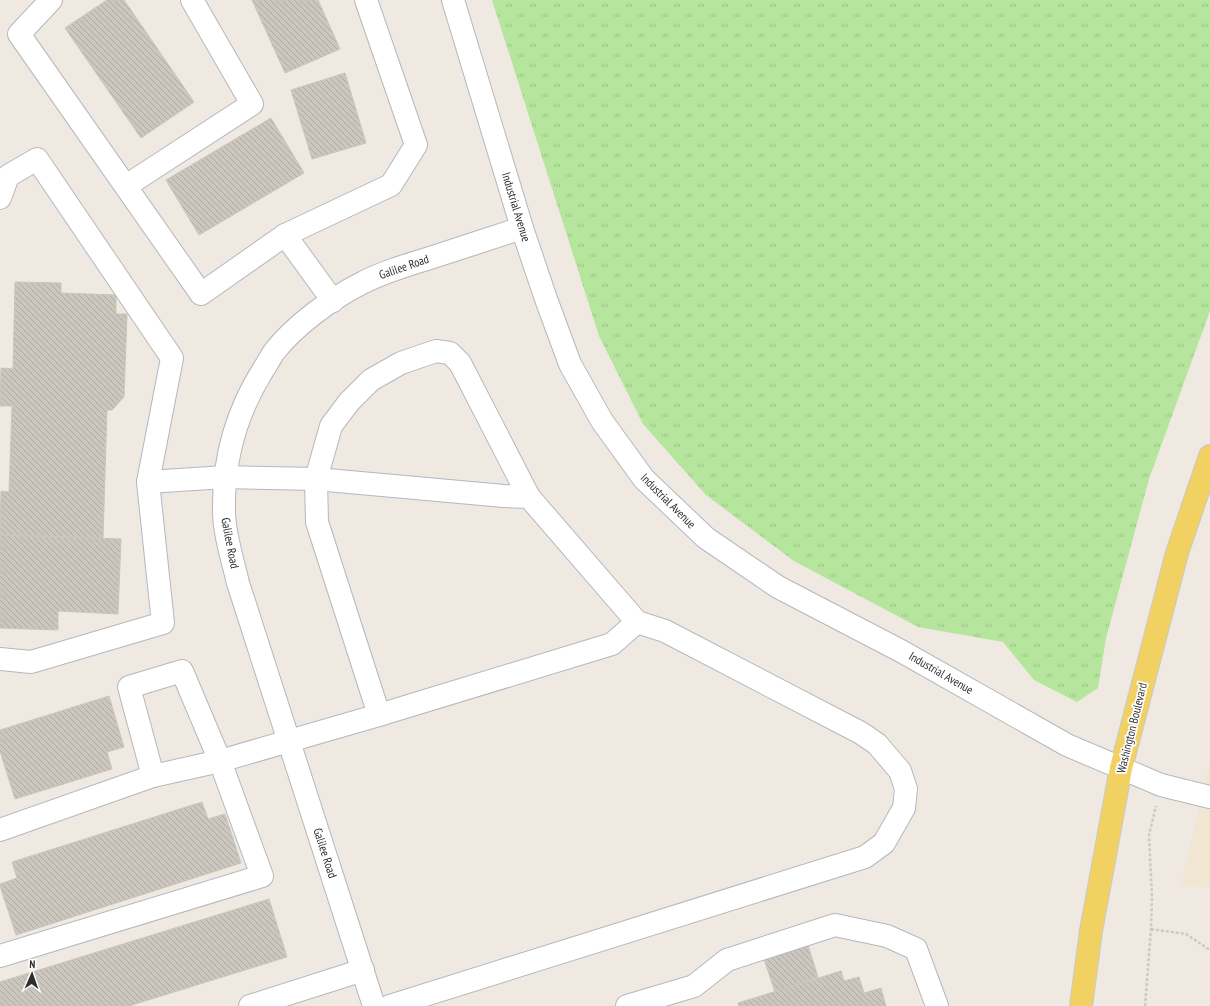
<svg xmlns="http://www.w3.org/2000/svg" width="1210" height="1006" font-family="'PT Sans Narrow',sans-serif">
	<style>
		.education { fill: #f0e6d1 }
		.grass { fill: url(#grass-tufts) }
		.building { fill: url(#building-back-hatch); stroke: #cbc5ba }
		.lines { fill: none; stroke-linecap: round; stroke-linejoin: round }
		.minor-casing { stroke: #b4b7c1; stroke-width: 24 }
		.major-casing { stroke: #c9c9c9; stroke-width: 24 }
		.path { stroke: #c9c9c9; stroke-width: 2.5; stroke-dasharray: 3 2; stroke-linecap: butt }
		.minor { stroke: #fff; stroke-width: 22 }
		.major { stroke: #f2d163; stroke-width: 22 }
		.labels { text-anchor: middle; stroke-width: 3.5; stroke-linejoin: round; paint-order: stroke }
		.street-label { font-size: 12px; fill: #2e2e2e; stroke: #fff }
	</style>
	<defs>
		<pattern id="grass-tufts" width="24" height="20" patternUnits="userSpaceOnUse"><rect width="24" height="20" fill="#b6e59e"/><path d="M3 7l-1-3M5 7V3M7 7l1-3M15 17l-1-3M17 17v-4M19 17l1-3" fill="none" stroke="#9dc588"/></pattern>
		<pattern id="building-back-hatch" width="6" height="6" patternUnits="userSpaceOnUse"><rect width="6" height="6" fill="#cbc7bf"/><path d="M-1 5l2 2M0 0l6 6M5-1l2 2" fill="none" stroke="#afaba4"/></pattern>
	</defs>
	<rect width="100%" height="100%" fill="#efe9e1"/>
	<!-- education -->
	<path class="education" d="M1210,760V887L1181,886Z"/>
	<!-- grass -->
	<path class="grass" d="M492,0H1210V311L1149,479L1106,638L1098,688L1077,702L1034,680L1003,642L918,627L794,561L706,495L643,424L599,336Z"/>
	<!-- building -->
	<g class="building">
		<path d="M107,0H124L194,102L141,138L65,28Z"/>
		<path d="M252,0H318L340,49L285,73Z"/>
		<path d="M345,73L366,143L312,159L291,90Z"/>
		<path d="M271,118L304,173L199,235L166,180Z"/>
		<path d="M15,282L61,283V293L116,295V314H127L124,397L112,410H107L103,538L0,535L1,491L9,492L12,406H0L1,368L13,369Z"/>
		<path d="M0,535L121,539L118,614L58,611V630L0,628Z"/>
		<path d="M109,696L124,747L107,752L112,769L15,799L0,751V730Z"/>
		<path d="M202,802L208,819L225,814L241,863L16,935L0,886V884L17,878L12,862Z"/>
		<path d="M269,899L287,957L129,1006H0V982Z"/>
		<path d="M807,942L818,977L775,992L763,956Z"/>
		<path d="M841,971L844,981L859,977L864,993L881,988L886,1006H739L738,1003Z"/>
	</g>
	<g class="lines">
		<defs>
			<g id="minor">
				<path d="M51,0L19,34L201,294L285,235L391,185L416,145L366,0"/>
				<path d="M453,0L522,228L546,299L570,364L602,421L644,479L706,538L778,587L901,651L1067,745L1161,785L1210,797"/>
				<path d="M126,186L252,104L192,0"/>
				<path d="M0,198L8,176L37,159L172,358L148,482L163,623L31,662L0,659"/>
				<path d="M285,235L333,301"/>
				<path d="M379,715L317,522L316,479L331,426L349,402L371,380L401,363L436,351L450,353L460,363L529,497"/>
				<path d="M0,830L153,776L220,761L379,715L612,644L637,622L529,497L504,496L316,479L225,477L148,482"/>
				<path d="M0,956L262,876L220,761L182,671L129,687L153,776"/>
				<path d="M250,1006L363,970"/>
				<path d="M374,1006L238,583C233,561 224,534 224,511C223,462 236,413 263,370C267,364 270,358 274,352C294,326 332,298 362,283C383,272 407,265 430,258C461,248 491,238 522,228"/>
				<path d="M390,1006L865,857L884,843L904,808L906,789L900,771L877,744L861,733L665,631L637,622"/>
				<path d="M627,1006L694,986L727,960L835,925L887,936L916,949L937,1006"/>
			</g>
			<path id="major" d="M1081,1006L1091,931L1121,768L1177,553L1210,456"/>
		</defs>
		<!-- minor casing -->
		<use href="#minor" class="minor-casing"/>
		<!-- major casing -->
		<use href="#major" class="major-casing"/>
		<!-- path -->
		<g class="path">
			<path d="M1151,929L1186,934L1210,950"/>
			<path d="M1145,1006L1151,929L1152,898L1149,835L1156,806"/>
		</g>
		<!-- minor -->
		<use href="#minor" class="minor"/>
		<!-- major -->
		<use href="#major" class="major"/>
	</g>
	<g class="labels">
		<!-- street labels -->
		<g class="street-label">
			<text transform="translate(516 207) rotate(73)" y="4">Industrial Avenue</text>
			<text transform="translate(404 267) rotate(-19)" y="4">Galilee Road</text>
			<text transform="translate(668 501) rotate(45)" y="4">Industrial Avenue</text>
			<text transform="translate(230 543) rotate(79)" y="4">Galilee Road</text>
			<text transform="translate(941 673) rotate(30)" y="4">Industrial Avenue</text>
			<text transform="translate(1132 728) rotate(-76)" y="4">Washington Boulevard</text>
			<text transform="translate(325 853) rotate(72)" y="4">Galilee Road</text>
		</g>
	</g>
	<!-- north arrow -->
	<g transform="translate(32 974) rotate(2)" stroke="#ffffff" stroke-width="3" paint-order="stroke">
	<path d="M0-3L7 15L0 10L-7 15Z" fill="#2e2e2e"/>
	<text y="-6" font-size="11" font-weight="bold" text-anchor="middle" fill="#2e2e2e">N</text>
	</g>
</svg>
